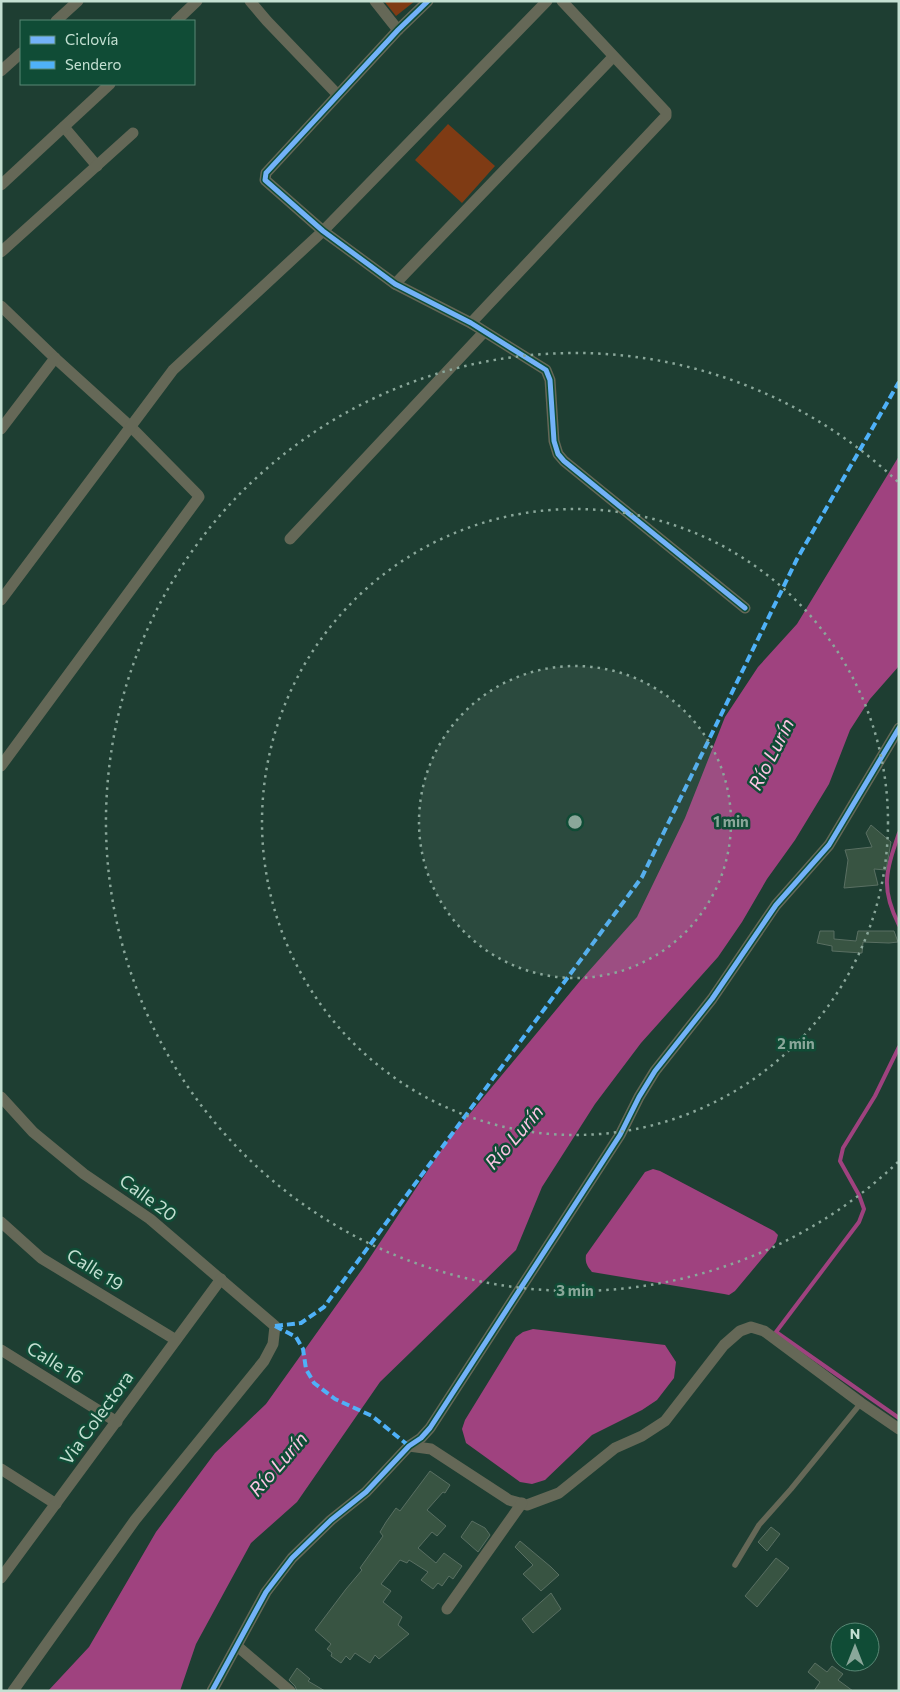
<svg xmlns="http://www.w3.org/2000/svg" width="900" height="1692" font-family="Commissioner,sans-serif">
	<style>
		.green { fill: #7f3b14 }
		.water { fill: #9f427f }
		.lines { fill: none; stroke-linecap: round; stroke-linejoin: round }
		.stream { stroke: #9f427f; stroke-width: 4 }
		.building { fill: #385442; stroke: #596f62 }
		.service { stroke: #656857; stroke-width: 5.5 }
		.minor { stroke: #656857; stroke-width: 11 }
		.quiet { stroke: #4fb1f8; stroke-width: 4; stroke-dasharray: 8 4; stroke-linecap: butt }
		.cycleway-casing { stroke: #104c36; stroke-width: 8 }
		.cycleway { stroke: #73b2f8; stroke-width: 5 }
		.ring { fill: none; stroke: #8aa79a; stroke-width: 2.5; stroke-dasharray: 2.5 5 }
		.labels { text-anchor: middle; stroke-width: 5; stroke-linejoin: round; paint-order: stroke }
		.street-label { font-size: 18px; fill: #c4e0d2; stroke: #104c36 }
		.water-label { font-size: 19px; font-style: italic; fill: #fec6e5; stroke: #104c36 }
		.centre { fill: #8aa79a; stroke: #104c36; stroke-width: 2.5 }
		.ring-label { font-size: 15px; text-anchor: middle; font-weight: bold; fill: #8aa79a; stroke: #104c36; stroke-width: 5; stroke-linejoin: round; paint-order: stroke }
	</style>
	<rect width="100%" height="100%" fill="#1e3e32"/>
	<!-- green -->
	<g class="green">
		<path d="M384,1H415L396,16Z"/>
		<path d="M448,124L495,166L462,203L415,160Z"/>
	</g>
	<!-- water -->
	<g class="water">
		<path d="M899,456V666L870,699L850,730L829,784L795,840L767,879L742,922L718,957L641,1043L595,1104L542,1187L516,1250L380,1382L297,1502L251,1543L196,1644L180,1691H48L89,1647L156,1532L215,1453L266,1404L363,1268L448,1140L580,981L637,917L685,818L725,717L758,667L797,624Z"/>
		<path d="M653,1169L660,1171L774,1231L778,1235L776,1242L735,1291L729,1295L724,1294L592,1272C587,1266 585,1263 586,1255L645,1172Z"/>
		<path d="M533,1329L665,1345L676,1362L674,1378L657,1400L642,1410L592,1435L545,1480L532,1484L520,1482L466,1443L462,1429L465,1420L516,1337L523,1332Z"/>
	</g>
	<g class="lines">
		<!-- stream -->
		<g class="stream">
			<path d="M899,833C886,871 880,888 899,925"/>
			<path d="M899,1047L875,1096L843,1148L840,1161L859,1195L864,1209L859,1222L776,1332L899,1418"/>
		</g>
	</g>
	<!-- building -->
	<g class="building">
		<path d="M871,825L891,842L886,870L874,869L878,885L844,888L848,860L845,850L872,847L866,833Z"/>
		<path d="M820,931H834V939L856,941L858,931H894L898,942L889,943L863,942L862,953L832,951V946L817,943Z"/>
		<path d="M430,1471L450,1485L445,1493L443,1492L427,1510L446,1526L437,1536L432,1532L418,1548L436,1563L444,1553L462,1566L453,1579L449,1576L442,1586L438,1583L433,1589L421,1580L428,1572L409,1560L407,1563L400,1560L381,1584L391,1591L383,1602L402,1617L398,1625L409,1634L379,1659L375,1655L370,1663L355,1653L350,1660L346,1656L341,1663L331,1656L332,1653L327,1649L331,1644L315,1630L346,1589L362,1570L360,1568L383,1536L380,1532L386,1522L396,1508L400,1511Z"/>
		<path d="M472,1521L485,1528L490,1535L478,1552L461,1537Z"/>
		<path d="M771,1527L780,1534L767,1551L758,1542Z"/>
		<path d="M520,1541L551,1567L559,1575L541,1591L523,1574L533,1565L515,1547Z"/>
		<path d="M776,1558L789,1568L757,1607L745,1596Z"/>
		<path d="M551,1593L561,1609L533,1633L522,1619Z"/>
		<path d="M815,1663L827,1672L832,1666L843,1674L838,1680L853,1691H814L820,1682L808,1672Z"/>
		<path d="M297,1668L310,1679L308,1681L325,1691H297L295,1686L289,1680Z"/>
	</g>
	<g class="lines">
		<!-- service -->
		<path class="service" d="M735,1565L759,1525L791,1489L861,1403"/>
		<!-- minor -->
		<g class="minor">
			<path d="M250,1L267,21L337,94"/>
			<path d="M375,1L398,30"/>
			<path d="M428,1L398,30L266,173L265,180L323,231L395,284L471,323L546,370L550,380L554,441L558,454L564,461L745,608"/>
			<path d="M56,21L78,1"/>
			<path d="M176,21L197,1"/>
			<path d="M1,71L21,53"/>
			<path d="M64,127L97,166"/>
			<path d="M1,185L110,84"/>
			<path d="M1,252L133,133"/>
			<path d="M395,284L613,57"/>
			<path d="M1,306L55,358L131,427L198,495L199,497L1,766"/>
			<path d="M471,323L666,116V112L562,1"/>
			<path d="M1,429L55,358"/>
			<path d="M290,539L484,332"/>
			<path d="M1,600L173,370L323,231L547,1"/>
			<path d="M1,1097L33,1132L84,1174L150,1219L275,1326L273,1344L264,1361L135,1520L13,1691"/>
			<path d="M1,1222L41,1258L176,1340"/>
			<path d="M1,1350L117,1422"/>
			<path d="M409,1446L431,1449L509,1500L527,1505L559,1493L615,1448L642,1436L665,1421L724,1345L740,1331L751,1327L764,1331L861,1403L899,1429"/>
			<path d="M1,1469L56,1504"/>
			<path d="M1,1578L221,1279"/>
			<path d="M447,1609L522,1503"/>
			<path d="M237,1646L290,1691"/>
			<path d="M212,1691L266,1592L292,1558L331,1520L366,1492L409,1446L421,1438L430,1428L620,1135L639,1097L655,1071L712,999L776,905L829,845L899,728"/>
		</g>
		<!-- quiet -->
		<g class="quiet">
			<path d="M275,1326L301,1323L324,1307L642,877L797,559L899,382"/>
			<path d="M275,1326L296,1337L303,1349L306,1369L314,1383L335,1399L372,1416L409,1446"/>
		</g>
		<defs>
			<g id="cycleway">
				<path d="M428,1L398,30L266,173L265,180L323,231L395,284L471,323L546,370L550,380L554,441L558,454L564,461L745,608"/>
				<path d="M212,1691L266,1592L292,1558L331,1520L366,1492L409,1446L421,1438L430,1428L620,1135L639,1097L655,1071L712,999L776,905L829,845L899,728"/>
			</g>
		</defs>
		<!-- cycleway casing -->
		<use href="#cycleway" class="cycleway-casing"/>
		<!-- cycleway -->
		<use href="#cycleway" class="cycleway"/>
	</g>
	<!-- distance rings -->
	<circle cx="575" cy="822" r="156" fill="#8aa79a" fill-opacity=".12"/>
	<g class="ring">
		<circle cx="575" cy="822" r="156"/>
		<circle cx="575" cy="822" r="313"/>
		<path d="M898 1162A469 469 0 1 1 898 482"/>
	</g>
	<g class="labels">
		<!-- street labels -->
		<g class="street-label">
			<text transform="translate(148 1198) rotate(36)" y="6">Calle 20</text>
			<text transform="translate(95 1270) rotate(32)" y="6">Calle 19</text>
			<text transform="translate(55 1363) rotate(32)" y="6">Calle 16</text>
			<text transform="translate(97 1418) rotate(-54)" y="6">Via Colectora</text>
		</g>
		<!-- water labels -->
		<g class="water-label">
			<text transform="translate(771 754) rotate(-63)" y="7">Río Lurín</text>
			<text transform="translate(514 1137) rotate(-49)" y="7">Río Lurín</text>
			<text transform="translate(278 1464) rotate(-49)" y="7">Río Lurín</text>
		</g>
	</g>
	<circle cx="575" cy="822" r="8" class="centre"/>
	<g class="ring-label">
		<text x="731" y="827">1 min</text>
		<text x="796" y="1049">2 min</text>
		<text x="575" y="1296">3 min</text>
	</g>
	<!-- border -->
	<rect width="900" height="1692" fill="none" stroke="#c4e0d2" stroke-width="5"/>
	<!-- legend -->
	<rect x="20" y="20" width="175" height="65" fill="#104c36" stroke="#588774"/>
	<rect x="30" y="36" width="25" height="8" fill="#73b2f8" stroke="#588774"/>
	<text x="65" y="45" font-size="15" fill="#c4e0d2">Ciclovía</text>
	<rect x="30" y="61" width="25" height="8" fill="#4fb1f8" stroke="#588774"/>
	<text x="65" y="70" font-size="15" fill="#c4e0d2">Sendero</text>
	<!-- north arrow -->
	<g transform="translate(855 1647)"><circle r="24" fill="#104c36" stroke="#588774"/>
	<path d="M0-4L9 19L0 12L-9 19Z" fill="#8aa79a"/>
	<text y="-8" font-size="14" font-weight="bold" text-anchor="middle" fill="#c4e0d2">N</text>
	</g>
</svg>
